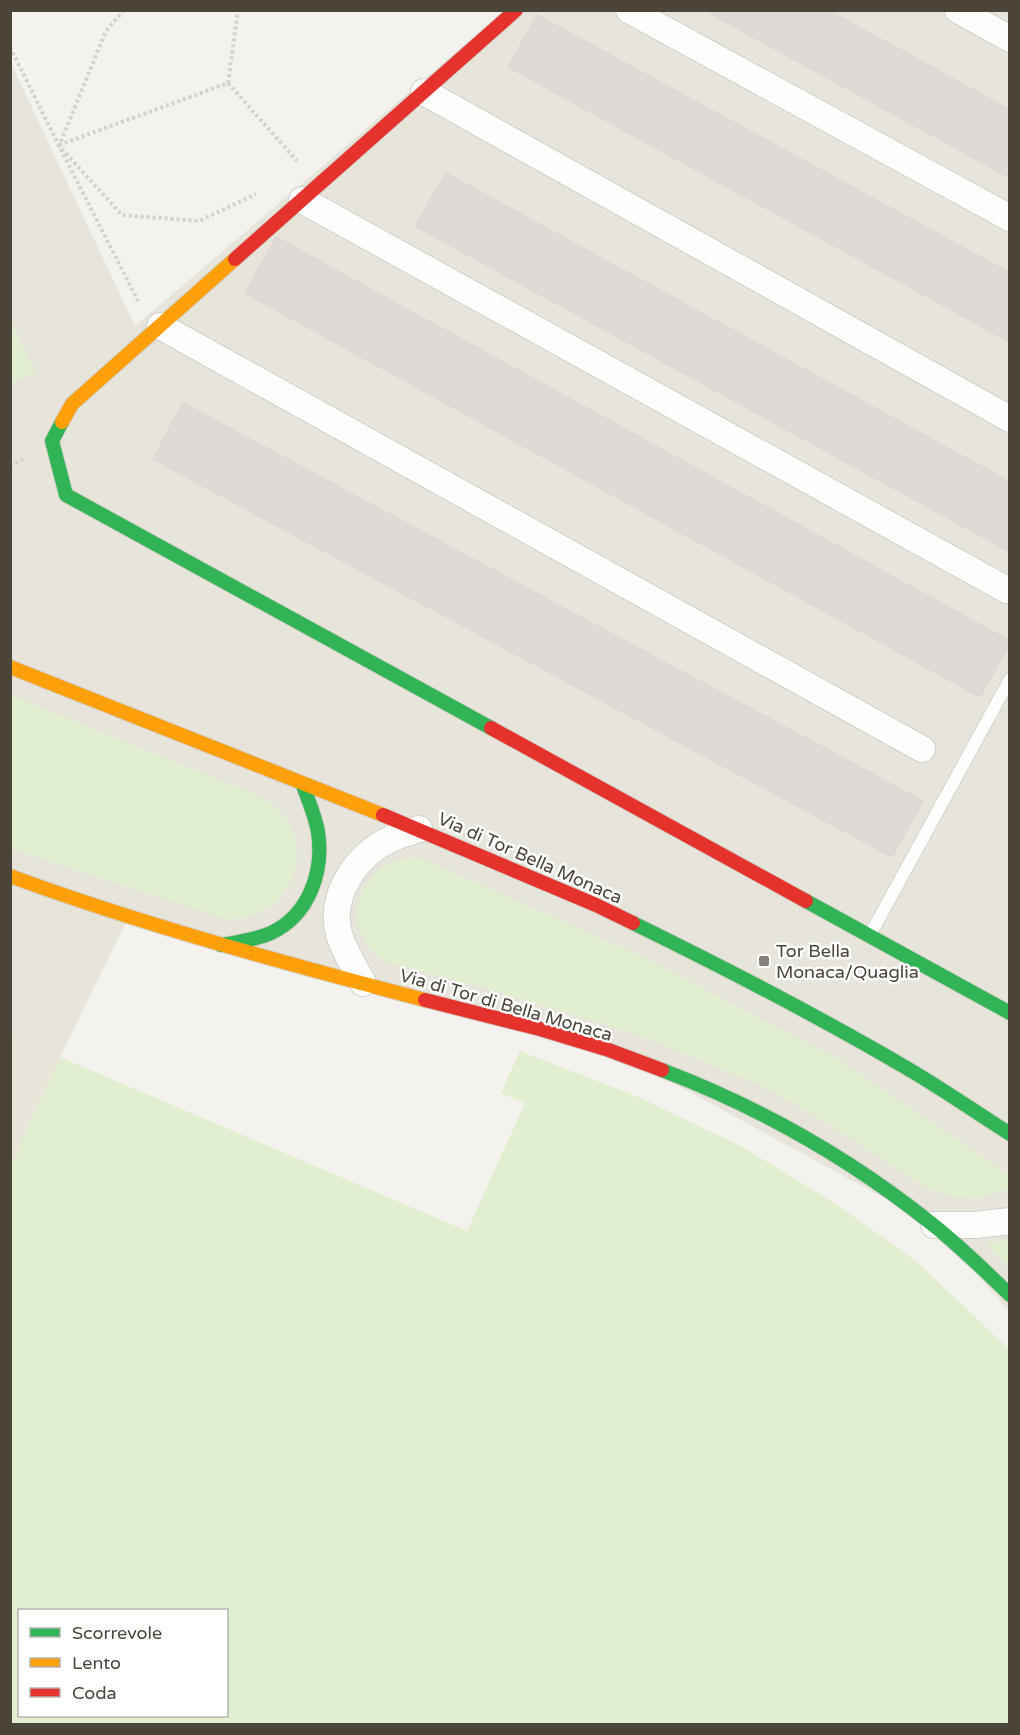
<svg xmlns="http://www.w3.org/2000/svg" width="1020" height="1735" font-family="'Varela Round',sans-serif">
	<style>
		.residential { fill: #e7e4dc }
		.education { fill: #eae5da }
		.green { fill: #e1eecf; fill-rule: evenodd }
		.building { fill: #dedbd6; stroke: #dcd9d4; stroke-width: 1.5 }
		.lines { fill: none; stroke-linecap: round; stroke-linejoin: round }
		.lane-casing { stroke: #d2d0cb; stroke-width: 14 }
		.street-casing { stroke: #d2d0cb; stroke-width: 28 }
		.fast-casing { stroke: #d3cfc5; stroke-width: 16 }
		.slow-casing { stroke: #d3cfc5; stroke-width: 16 }
		.jam-casing { stroke: #d3cfc5; stroke-width: 16 }
		.path { stroke: #d3d2cc; stroke-width: 4; stroke-dasharray: 3 3; stroke-linecap: butt }
		.lane { stroke: #fdfdfc; stroke-width: 12 }
		.street { stroke: #fdfdfc; stroke-width: 26 }
		.fast { stroke: #30b455; stroke-width: 14 }
		.slow { stroke: #ff9f0a; stroke-width: 14 }
		.jam { stroke: #e5322d; stroke-width: 14 }
		.poi-dot { fill: #868178; stroke: #fff; stroke-width: 2 }
		.labels { text-anchor: middle; stroke-width: 5; stroke-linejoin: round; paint-order: stroke }
		.street-label { font-size: 18px; fill: #4b4439; stroke: #fff }
		.poi-label { font-size: 18px; fill: #4b4439; stroke: #fff; text-anchor: start }
	</style>
	<rect width="100%" height="100%" fill="#f4f2ee"/>
	<!-- residential -->
	<path class="residential" d="M504,11H1009V1311L934,1225L627,1058L128,918L60,1057L11,1266V63L135,326Z"/>
	<!-- education -->
	<path class="education" d="M11,1034L60,1057L11,1165Z"/>
	<!-- green -->
	<g class="green">
		<path d="M11,322L36,371L11,384H10Z"/>
		<path d="M10,695L257,795C270,802 281,810 289,823C308,855 292,899 258,914C248,918 237,919 226,919L11,849Z"/>
		<path d="M409,858L423,859L641,956L838,1059L1009,1175V1189L981,1198L954,1197L927,1188L809,1112L755,1083L643,1037L591,1020L488,989L386,962C378,956 371,950 365,942C349,917 359,883 383,867C391,861 400,860 409,858Z"/>
		<path d="M520,1051L641,1098L746,1149L836,1204L916,1261L1009,1349V1724H11V1165L60,1057L467,1231L525,1103L501,1093ZM226,1610V1716H20V1610Z"/>
		<path d="M1009,1239H1010L1009,1268L987,1244Z"/>
	</g>
	<!-- building -->
	<g class="building">
		<path d="M704,10H828L1010,110V178Z"/>
		<path d="M537,15L1010,273V342L508,67Z"/>
		<path d="M446,173L1010,482V552L415,226Z"/>
		<path d="M276,237L1010,641V643L980,697L245,293Z"/>
		<path d="M183,403L923,801L892,857L153,459Z"/>
	</g>
	<g class="lines">
		<defs>
			<path id="lane" d="M870,935L1010,679"/>
			<g id="street">
				<path d="M629,10L1010,218"/>
				<path d="M958,10L1010,39"/>
				<path d="M424,92L1010,419"/>
				<path d="M302,200L1007,590"/>
				<path d="M160,326L922,749"/>
				<path d="M363,983C355,968 344,951 339,934C329,895 356,856 389,840C399,835 409,832 419,829"/>
				<path d="M934,1225H975L1010,1221"/>
			</g>
			<g id="fast">
				<path d="M62,422L52,441L66,495L491,728"/>
				<path d="M806,901L1010,1013"/>
				<path d="M633,923C727,969 820,1017 910,1070C944,1090 977,1113 1010,1134"/>
				<path d="M221,945C238,942 255,940 271,933C309,915 324,872 318,832C315,815 308,799 302,783"/>
				<path d="M662,1070C759,1107 851,1159 932,1224C960,1246 985,1271 1010,1295"/>
			</g>
			<g id="slow">
				<path d="M62,422L72,404L235,259"/>
				<path d="M10,667L383,815"/>
				<path d="M10,876C146,926 285,963 425,1000"/>
			</g>
			<g id="jam">
				<path d="M235,259L516,10"/>
				<path d="M491,728L806,901"/>
				<path d="M383,815L596,905L633,923"/>
				<path d="M425,1000L540,1029L606,1049L662,1070"/>
			</g>
		</defs>
		<!-- lane casing -->
		<use href="#lane" class="lane-casing"/>
		<!-- street casing -->
		<use href="#street" class="street-casing"/>
		<!-- fast casing -->
		<use href="#fast" class="fast-casing"/>
		<!-- slow casing -->
		<use href="#slow" class="slow-casing"/>
		<!-- jam casing -->
		<use href="#jam" class="jam-casing"/>
		<!-- path -->
		<g class="path">
			<path d="M124,10L106,31L59,146L122,215L199,221L256,194"/>
			<path d="M10,47L59,146L138,301"/>
			<path d="M228,83L297,161"/>
			<path d="M59,145L228,83L238,10"/>
			<path d="M10,466L23,459"/>
		</g>
		<!-- lane -->
		<use href="#lane" class="lane"/>
		<!-- street -->
		<use href="#street" class="street"/>
		<!-- fast -->
		<use href="#fast" class="fast"/>
		<!-- slow -->
		<use href="#slow" class="slow"/>
		<!-- jam -->
		<use href="#jam" class="jam"/>
	</g>
	<!-- markers -->
	<rect class="poi-dot" x="758" y="955" width="12" height="12" rx="3"/>
	<g class="labels">
		<!-- street labels -->
		<g class="street-label">
			<text transform="translate(530 858) rotate(24)" y="6">Via di Tor Bella Monaca</text>
			<text transform="translate(506 1005) rotate(16)" y="6">Via di Tor di Bella Monaca</text>
		</g>
		<!-- poi labels -->
		<g class="poi-label">
			<text x="776" y="957">Tor Bella<tspan x="776" dy="21">Monaca/Quaglia</tspan></text>
		</g>
	</g>
	<!-- border -->
	<rect width="1020" height="1735" fill="none" stroke="#4b4439" stroke-width="24"/>
	<!-- legend -->
	<rect x="18" y="1609" width="210" height="108" fill="#ffffff" stroke="#b7b4b0" stroke-width="1.5"/>
	<rect x="30" y="1628" width="30" height="9" fill="#30b455" stroke="#b7b4b0" stroke-width="1.5"/>
	<text x="72" y="1639" font-size="18" fill="#4b4439">Scorrevole</text>
	<rect x="30" y="1658" width="30" height="9" fill="#ff9f0a" stroke="#b7b4b0" stroke-width="1.5"/>
	<text x="72" y="1669" font-size="18" fill="#4b4439">Lento</text>
	<rect x="30" y="1688" width="30" height="9" fill="#e5322d" stroke="#b7b4b0" stroke-width="1.5"/>
	<text x="72" y="1699" font-size="18" fill="#4b4439">Coda</text>
</svg>
